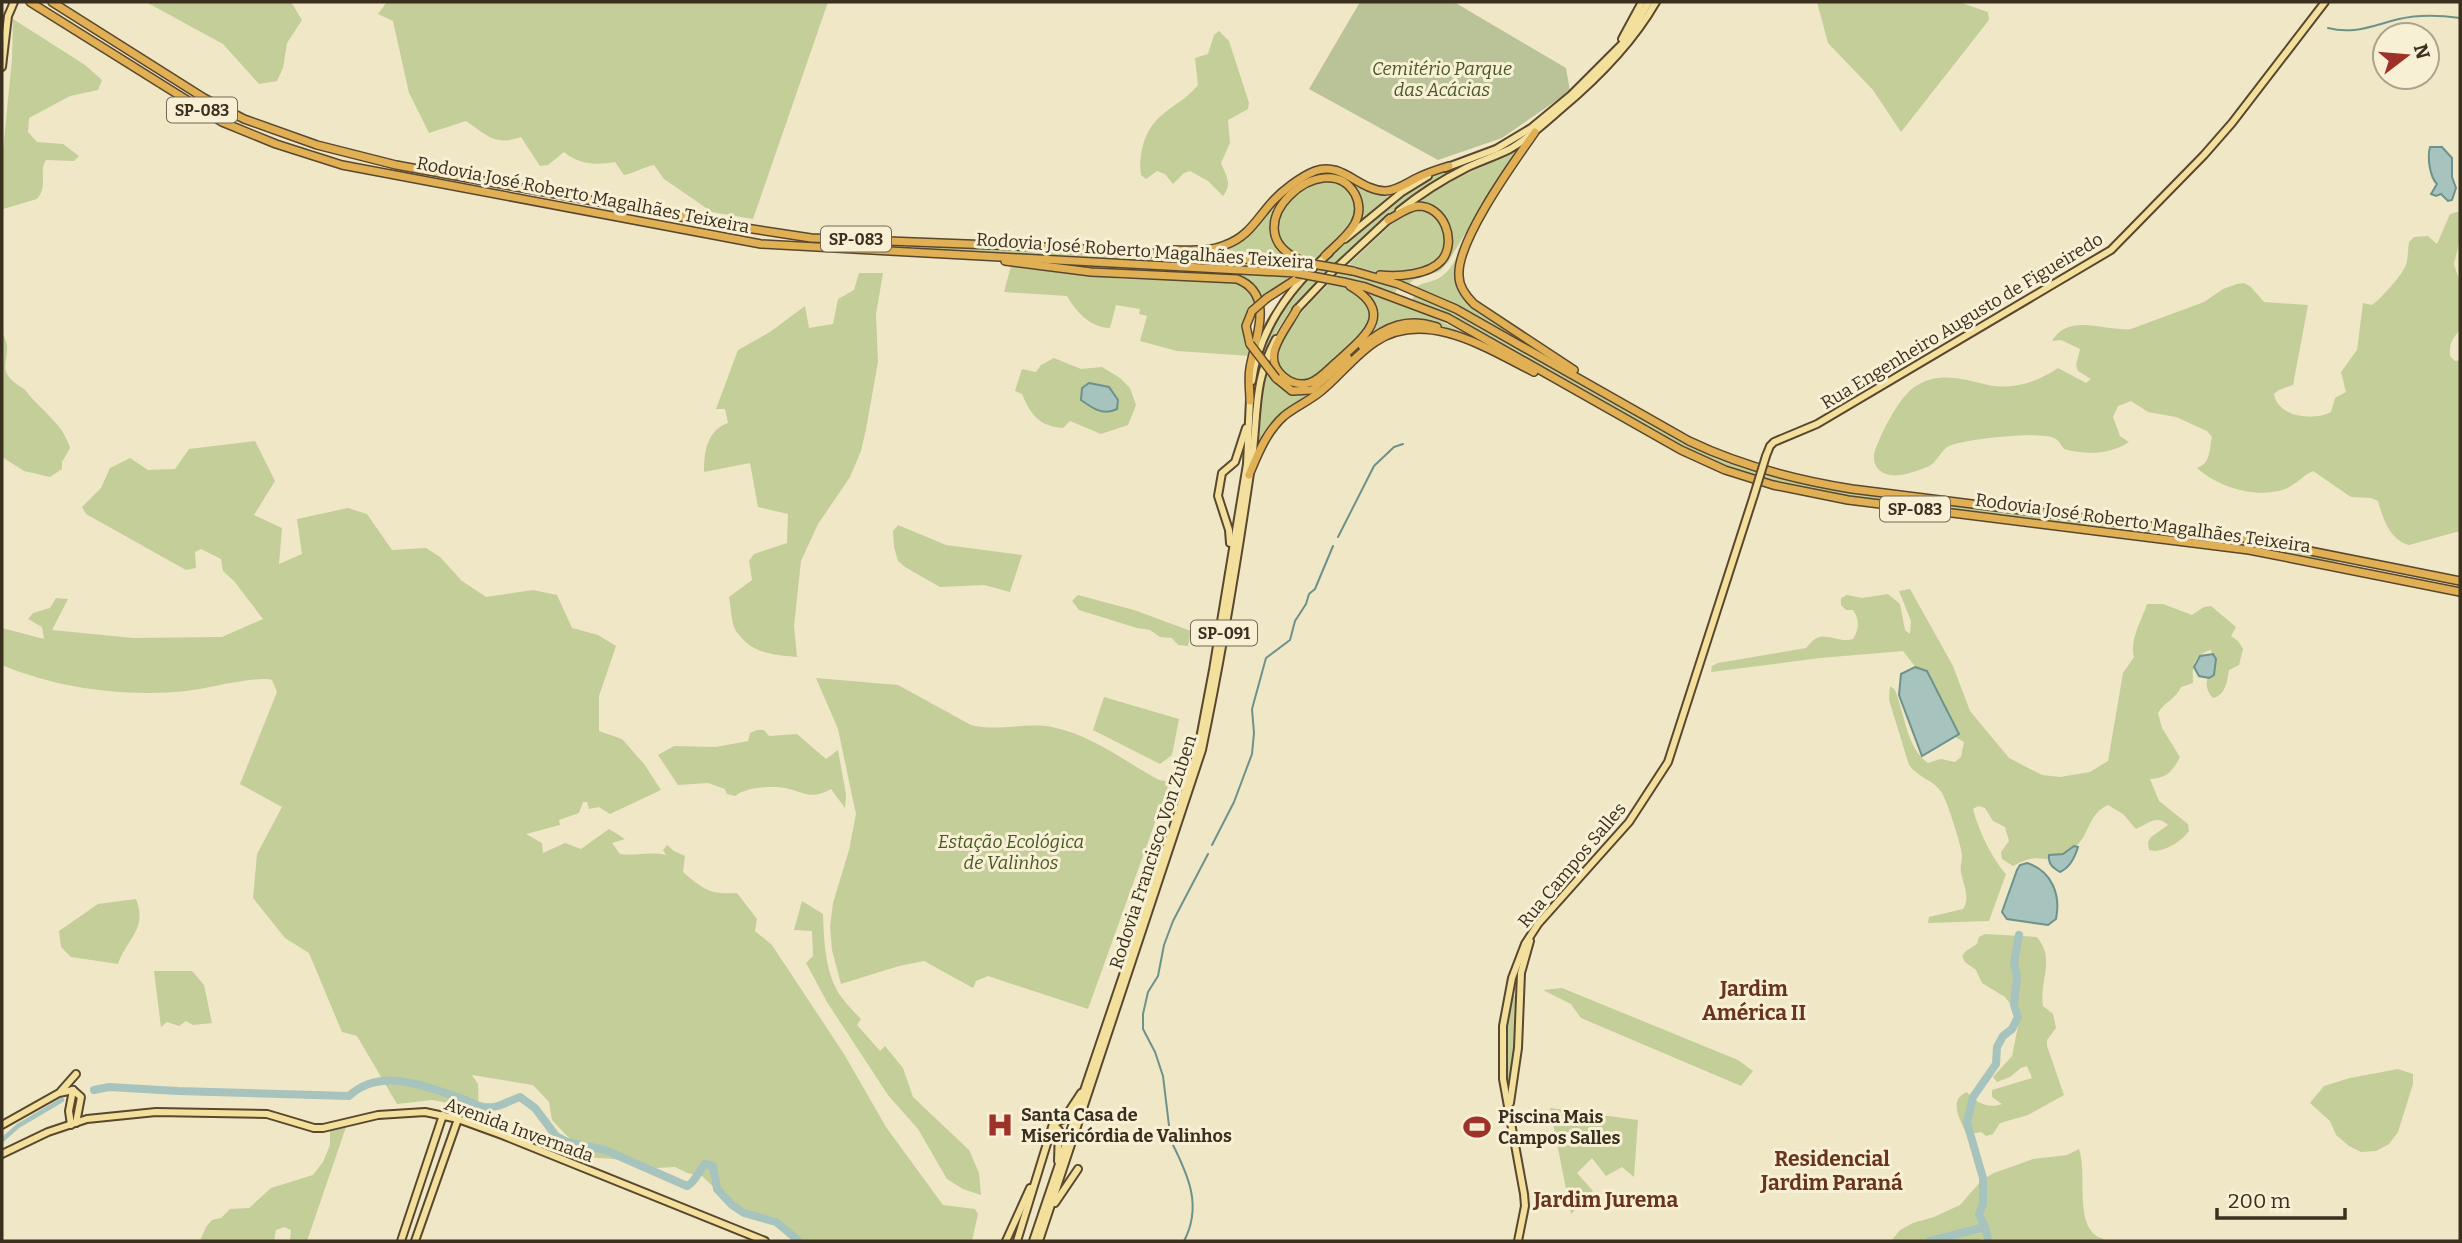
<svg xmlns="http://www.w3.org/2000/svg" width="2462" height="1243" font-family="Bitter,serif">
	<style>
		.green { fill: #c3ce99 }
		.cemetery { fill: #bac398 }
		.water { fill: #a7c3bd; stroke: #6d928c; stroke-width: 2 }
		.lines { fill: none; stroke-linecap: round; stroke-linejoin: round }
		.stream { stroke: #6d928c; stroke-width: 2 }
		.canal { stroke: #a7c3bd; stroke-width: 4.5 }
		.river { stroke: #a7c3bd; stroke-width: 8 }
		.major-casing { stroke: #59472f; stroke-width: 10 }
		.highway-casing { stroke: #59472f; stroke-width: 10 }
		.major { stroke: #f3e09d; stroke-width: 6 }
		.highway { stroke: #e1b055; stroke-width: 7 }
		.major-bridge-casing { stroke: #59472f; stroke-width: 10; stroke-linecap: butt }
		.highway-bridge-casing { stroke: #59472f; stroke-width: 10; stroke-linecap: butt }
		.major-bridge { stroke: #f3e09d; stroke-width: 6 }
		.highway-bridge { stroke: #e1b055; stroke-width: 7 }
		.labels { text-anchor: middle; stroke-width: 6; stroke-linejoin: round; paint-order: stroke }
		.shield { fill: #f7f0d5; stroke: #736956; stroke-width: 2 }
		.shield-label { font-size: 16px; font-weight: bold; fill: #3b2f1f }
		.park-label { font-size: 18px; font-style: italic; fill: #475825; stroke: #f7f0d5 }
		.street-label { font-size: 18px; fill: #3b2f1f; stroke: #f7f0d5 }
		.poi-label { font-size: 18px; font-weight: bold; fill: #3b2f1f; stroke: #f7f0d5; text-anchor: start }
		.quarter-label { font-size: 21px; font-weight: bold; fill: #69341d; stroke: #f7f0d5 }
	</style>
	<rect width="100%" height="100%" fill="#f0e7c6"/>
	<!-- green -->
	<g class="green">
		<path d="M146,2H291L302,20L287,43L283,68L277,81L259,84L223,44Z"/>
		<path d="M387,2H828L753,219L712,212L664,179L654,165C643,167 635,173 624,175L615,162C595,165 580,165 564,152L548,165L540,166L521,137C495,146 488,136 466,121L429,133L409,93L393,21L378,14Z"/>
		<path d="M1817,2H1959L1988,12L1989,20L1901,132L1873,90L1828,43Z"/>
		<path d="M13,19L85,65L102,80L98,90L70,96L29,118L28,132L37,142L63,144L79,156L74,161L46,160C38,172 49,185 37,199L3,209L2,161L12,59Z"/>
		<path d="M1219,31L1229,41L1249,103L1248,109L1228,120L1230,143L1221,163C1226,176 1233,184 1223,196L1208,181L1190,171L1184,173L1173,184L1165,174L1157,171L1146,179L1141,175C1138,153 1145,128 1163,114C1175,104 1188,98 1198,85L1195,58L1208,54L1214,35Z"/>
		<path d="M1515,151L1448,262L1440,271L1413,280L1409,284L1395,279L1435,269L1451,238L1430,206L1422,202L1423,198L1456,179Z"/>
		<path d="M1487,156C1473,164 1454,170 1439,179C1406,198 1379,224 1351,250C1325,274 1297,299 1278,329C1267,348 1263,370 1254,388C1262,315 1314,269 1367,225C1385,210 1402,194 1422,182C1442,171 1465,164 1487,156Z"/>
		<path d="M1328,170L1392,193L1361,221C1359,183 1338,161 1300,186C1291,192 1281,198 1276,209L1279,248L1284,255L1231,252L1227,247C1270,226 1276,184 1328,170Z"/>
		<path d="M1332,179C1383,207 1345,233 1317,258C1311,257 1305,257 1300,256C1275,249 1273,219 1288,202C1299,189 1316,183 1332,179Z"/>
		<path d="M1416,210L1433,214L1445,227C1445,233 1447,243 1445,249C1440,272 1400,275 1381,273C1370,271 1359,267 1349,264L1396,220Z"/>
		<path d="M2460,211V239L2454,264L2460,283V330C2452,339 2449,344 2450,356L2455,361L2460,360V531L2409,545C2390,540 2383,519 2378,501L2371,498L2351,497L2313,471C2303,475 2296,485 2285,489C2258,499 2219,488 2197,468C2211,463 2209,450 2212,437L2207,431L2176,417L2148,412L2131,401L2118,406L2113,417L2120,436L2129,442C2109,455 2086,455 2064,449C2061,445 2059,440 2054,438C2039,431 1965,439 1949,446C1941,450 1938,460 1931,465C1924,469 1914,472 1906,474C1882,480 1866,466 1878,443C1885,426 1900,396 1916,386C1938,371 1964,379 1988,385C2012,390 2038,382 2058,368L2086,383L2091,379L2078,371L2076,365L2080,349L2061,340L2052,341C2069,312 2106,332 2131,329L2204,302L2223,289L2237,284L2244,283L2250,286L2264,302L2308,305L2293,385L2279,390L2274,394C2278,418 2315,421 2331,412L2335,398L2346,392L2341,372L2357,350L2363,303L2372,305C2381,299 2402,275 2406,265C2408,258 2408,249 2409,242L2414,237L2428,236L2437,244L2450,214Z"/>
		<path d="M915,243L1309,265L1308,270L915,250Z"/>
		<path d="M1460,252L1455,273L1458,287L1517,335V338L1441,297L1416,287C1422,283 1426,283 1432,281C1448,276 1452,265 1460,252Z"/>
		<path d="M1073,265L1287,277L1288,281L1260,299L1247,282L1091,270Z"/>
		<path d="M1011,266L1123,279L1235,281C1246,286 1252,292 1256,303L1248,312L1252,352L1251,356L1177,351L1140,341L1147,316L1139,314L1140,309L1116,305L1110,328C1090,327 1077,313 1067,296L1004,292Z"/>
		<path d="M1341,272L1356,274L1397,289L1395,294L1389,293L1337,276Z"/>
		<path d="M859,273H883L876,314L878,362L866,429L861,451L850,477L818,524L801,561L794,626L797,657C773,655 752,654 736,631C731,623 731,607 729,597L752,580L749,561L754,554L787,543L788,514L758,507L750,463L704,472C704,452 707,430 728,423L725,409H716L738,350L770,332L805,306L809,328L833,324L838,299L854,290Z"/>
		<path d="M1329,284C1337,285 1347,286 1355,291C1372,302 1374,322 1361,337C1354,345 1344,351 1336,358C1329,364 1320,375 1312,379C1304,382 1294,381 1286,376C1255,353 1312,301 1329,284Z"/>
		<path d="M1362,291L1425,313L1487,345C1447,328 1409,305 1370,336L1374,319Z"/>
		<path d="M1414,296L1446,307L1688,443L1803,482L2236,539L2337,558V564L2285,554L1858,499L1765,479L1732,469L1684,448L1442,313L1412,300Z"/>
		<path d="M3,334C5,339 8,345 7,350C7,359 2,369 9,377C13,383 21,386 26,391C41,411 63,423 70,448L62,462V469L50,477L24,471L2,457Z"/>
		<path d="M1054,358L1081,369L1102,367L1120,378L1130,388L1136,405L1128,425L1101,434L1070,421L1063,428C1039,426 1031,415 1022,394L1015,391L1022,369L1036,372L1041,365Z"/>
		<path d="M1266,372C1279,389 1294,399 1315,392L1290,408L1258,444L1261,393Z"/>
		<path d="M255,441L275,481L254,515L282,528L279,564L302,554L297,519L348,508L367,514L392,550L426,548L440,557L462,581L486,597L533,590L557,595L572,628L598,635L616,646L599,696V731L622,739L644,764L661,790L610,814L599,807L589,809L587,802H583L579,813L559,820L560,825L526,834L542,843L543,853L565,843L581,849L609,829L625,839L612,843L620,854C636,856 651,851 666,855L663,850L667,845L674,851L685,856L683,872C703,889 710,895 737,893L757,919L755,931L772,945L844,1054L886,1127L943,1205L975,1209L978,1214L972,1241H800L787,1227L774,1217L741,1213L702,1176L687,1173L675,1167L656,1168L638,1161L587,1157L552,1120L549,1102L533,1085L472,1075L478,1084L479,1116L457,1109L448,1103L432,1100L397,1104L357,1036L342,1032L309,953L285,938L253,898L257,854L282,807L240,784L277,692L272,680C258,675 206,689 187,691C126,697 59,689 2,665V628L44,639L42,627L28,619L33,613L50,608L56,598L68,599L52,630L133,638L222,637L263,619L234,581L223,571L221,559L201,549L195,552L196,568L186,570L86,514L82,507L101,488L110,468L130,458L148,470L175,469L189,449Z"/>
		<path d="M898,525L946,545L1022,555L1010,592L984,585L940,587L905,567L898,561L894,547L893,531Z"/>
		<path d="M1910,589L1953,666L1970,711L2009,758L2042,775L2060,777L2090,772L2108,761L2123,673L2134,657C2129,640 2142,620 2147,604H2163L2192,615L2204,607L2211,606L2236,627L2231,636L2238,641L2243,649L2239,665L2229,670C2227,681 2226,695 2213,698C2197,681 2217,668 2211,650C2193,655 2192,666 2193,683L2181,687C2176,699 2164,702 2158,713L2162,728L2180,757C2172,772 2167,778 2150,779L2159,801L2188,824L2189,831C2181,842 2162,854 2149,850L2148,842L2151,837L2168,825C2156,814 2148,824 2136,829L2123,814L2108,805C2094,811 2090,824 2084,836C2077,848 2065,856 2053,861C2038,856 2026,858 2013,866L2002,859L2001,852L2009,841L2005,827L1993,821L1985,808L1978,806L1973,809C1978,829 1992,859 2006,874L1989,921L1928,923L1929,917L1963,909C1971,897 1963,885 1961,872C1960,866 1962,862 1962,856C1962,847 1947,801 1942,793C1934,780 1917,777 1909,765L1889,700L1890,686L1895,690C1904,712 1907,749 1928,763L1941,759L1955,762L1961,757L1964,742L1943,730L1921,674L1903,651L1820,658L1711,672L1712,666L1718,663L1806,648C1810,644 1813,639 1819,637C1829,634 1841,643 1853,639C1859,629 1860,620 1853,610H1846L1841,605V598L1847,595L1862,598L1888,594L1900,604L1905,630L1910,634L1911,621L1899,591Z"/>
		<path d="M1078,595L1134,610L1191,631L1188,646L1178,645L1172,638L1160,637L1150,630L1137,628L1079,610L1072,601Z"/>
		<path d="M816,678L898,685L971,725C997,732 1025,722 1052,727C1092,735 1124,761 1159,780L1166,781L1171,778L1088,1009L988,976L976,981L973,988L924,961L899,966L841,984L832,950L830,927L833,903L849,850L856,814L838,729Z"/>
		<path d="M1104,697L1179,719L1172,755L1160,764L1093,730Z"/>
		<path d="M757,730H764L769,736L797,734L826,759L838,750L846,794L845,808L831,789C813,799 807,794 789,789C775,785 746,787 735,796L727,794L725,789L708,783L678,785L658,755L674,746L716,747L748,741L750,733Z"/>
		<path d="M136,899C148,929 127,938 118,964L71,957L61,947L59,931L98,904Z"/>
		<path d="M802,901L823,914C824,941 825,977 843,999C848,1006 855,1013 861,1019L857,1025L880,1051L885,1046L903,1068L913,1097L969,1150L979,1173L981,1195L963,1189L947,1179L918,1129L888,1095L827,1002L806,963L813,956L812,931L794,930Z"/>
		<path d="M1985,934L2037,937C2056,960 2039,980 2043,1006L2053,1014L2056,1028L2047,1040V1046L2064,1095L2028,1115L2000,1123L1993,1134L1986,1136L1981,1132L1967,1135C1961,1121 1947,1100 1967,1092C1975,1103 1989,1109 2002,1104L1992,1097V1090L2032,1078L2027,1066L2021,1068L2010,1077L1997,1082L1993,1077L2012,1056L2019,1021L2017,1013L2005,997L1982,983L1976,970L1965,962L1962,956L1966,951L1977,944L1979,937Z"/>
		<path d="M154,971H192L204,985L212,1023L193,1025L186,1021L179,1026L167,1022L161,1027Z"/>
		<path d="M1562,988L1738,1060L1753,1071L1741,1086L1581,1018L1571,1004L1543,990Z"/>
		<path d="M1513,995L1517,996L1514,1061L1509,1082C1504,1058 1502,1017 1513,995Z"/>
		<path d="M2398,1069L2413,1074V1084L2398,1132L2389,1144L2376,1151L2361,1152L2349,1146L2336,1135L2330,1121L2310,1103L2324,1086L2350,1078Z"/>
		<path d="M1550,1108L1638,1120L1634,1177L1622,1167L1606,1176L1592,1158L1577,1173L1593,1191L1571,1214Z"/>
		<path d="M346,1127L307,1241H290L291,1230L284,1227L276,1230L274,1241H200L206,1227L212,1220L221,1218L230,1209L249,1208L271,1188L313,1175L323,1162L330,1145V1130Z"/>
		<path d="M2079,1149C2087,1172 2076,1216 2093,1233C2097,1238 2102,1237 2106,1241H1994L1988,1238L1973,1241H1891L1900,1230L1913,1223L1934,1217L1960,1205L1982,1180L1994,1173L2033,1159L2067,1155Z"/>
	</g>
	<!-- cemetery -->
	<path class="cemetery" d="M1360,2H1454L1566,68L1570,91L1502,138L1438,160L1309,89Z"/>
	<!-- water -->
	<g class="water">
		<path d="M2430,147H2442L2452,158V177L2456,188L2452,200L2448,201L2441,194L2436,196L2431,194L2437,184C2430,177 2427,158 2430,147Z"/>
		<path d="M1089,383L1109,387L1118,400L1117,409C1103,416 1092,408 1081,400L1082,388Z"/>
		<path d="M2213,654L2216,659L2214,675L2209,678L2199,676L2194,667L2200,656Z"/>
		<path d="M1915,667L1927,671L1959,734L1922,756L1899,695L1901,674Z"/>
		<path d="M2074,846L2078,847C2075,857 2069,868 2060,872C2053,868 2048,864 2049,855L2063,854Z"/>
		<path d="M2027,863C2052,871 2061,895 2056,919L2048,925L2007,919L2002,912L2017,870L2020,865Z"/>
	</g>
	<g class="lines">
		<!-- stream -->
		<g class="stream">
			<path d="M2328,28C2354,35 2374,25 2399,19C2420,14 2439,15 2460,18"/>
			<path d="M1338,537L1374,466L1394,447L1403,444"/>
			<path d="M1212,845L1234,802L1252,754L1254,733L1252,709L1266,658L1290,640L1295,621L1306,604L1309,594L1315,589L1333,546"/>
			<path d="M1170,1134L1163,1076L1155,1052L1143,1029V1014L1148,992L1158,976L1164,945L1173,921L1208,854"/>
			<path d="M1173,1145C1189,1177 1202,1207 1184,1241"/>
		</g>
		<!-- canal -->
		<path class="canal" d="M2,1140L18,1126L62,1100"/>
		<!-- river -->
		<g class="river">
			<path d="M94,1090L109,1087L178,1091L349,1096C382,1066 427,1087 463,1099C470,1102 477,1106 484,1107C498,1109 508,1101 520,1097L535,1108L556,1136L567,1142L605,1150L687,1186C696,1182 698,1171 705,1164L713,1166L717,1189L732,1205L744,1213L776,1222L799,1241"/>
			<path d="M1985,1227L1988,1239"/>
			<path d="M1930,1241L1985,1227L1979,1215L1983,1204V1178L1967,1123L1973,1097L1996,1064L1997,1047L2003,1036L2012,1029L2018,1017L2014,1005L2017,976L2014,963L2019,935"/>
		</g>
		<defs>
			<g id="major">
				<path d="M1622,39L1642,2"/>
				<path d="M2,67L8,16L14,2"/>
				<path d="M1445,168L1496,149L1531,128L1571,95L1626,40L1649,2"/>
				<path d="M1399,211C1420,194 1442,180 1466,168C1481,161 1496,156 1510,149C1529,138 1545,123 1561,109C1598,78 1632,44 1656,2"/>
				<path d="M1345,239L1402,192L1428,176"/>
				<path d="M1296,310L1332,272L1390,218"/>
				<path d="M1252,381C1259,329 1290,287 1329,253"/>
				<path d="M1766,456L1770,446L1774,442L1817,424L2111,250L2204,155L2232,123L2325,2"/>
				<path d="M1230,543L1229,530L1218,496L1222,473L1235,462L1246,428"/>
				<path d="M73,1090L81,1097L76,1123"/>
				<path d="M61,1091L76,1074"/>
				<path d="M1510,1103L1518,1048L1521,973L1530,941"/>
				<path d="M1053,1124L1064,1119L1081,1093"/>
				<path d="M1053,1124L1059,1130L1058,1161"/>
				<path d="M2,1125L59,1093L73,1090"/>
				<path d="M71,1125L69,1111L73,1090"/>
				<path d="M2,1154L48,1132L87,1119L156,1112L267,1114L314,1128H323L378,1115L425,1112L458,1119L502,1135L765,1241"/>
				<path d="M1055,1203L1078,1169"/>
				<path d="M401,1241L443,1115"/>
				<path d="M415,1241L458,1119"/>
				<path d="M1006,1241L1030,1188"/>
				<path d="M1017,1241L1053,1124"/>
				<path d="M1033,1241L1182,801L1198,749L1213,670L1247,464L1250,399"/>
				<path d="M1039,1241L1202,750C1222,654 1238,557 1252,459C1258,416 1253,380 1276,339"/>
				<path d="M1518,1241L1525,1206L1524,1194L1503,1079V1026L1512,978L1525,944L1538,924L1629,822L1668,762L1754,495"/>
			</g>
			<g id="highway">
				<path d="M30,2L222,122L276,144L342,165L761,244L1296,273"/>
				<path d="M52,2L204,98L244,119L317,145L396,165L720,224L811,238L1068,248L1307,263"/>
				<path d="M1535,132C1514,162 1456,242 1459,276C1459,287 1466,296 1474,304L1574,370"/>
				<path d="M1172,250C1189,250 1208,252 1225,245C1248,237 1256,220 1272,202C1282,191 1300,177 1315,171C1342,161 1358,190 1385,191C1397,191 1408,182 1419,177C1429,172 1439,169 1449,166"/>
				<path d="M1300,260C1228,228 1326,142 1355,194C1369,221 1342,239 1325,256"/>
				<path d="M1005,261L1091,272L1237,279C1276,294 1255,339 1250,368C1248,379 1250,390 1250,401"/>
				<path d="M1353,271L1398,284L1456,309L1689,441C1741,466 1796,480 1852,489L2245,538L2460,581"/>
				<path d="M1380,275C1398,277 1429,275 1442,260C1457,241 1444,206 1418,206C1408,207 1397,215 1388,220"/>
				<path d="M1343,282L1365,287L1448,318L1681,450L1725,470L1773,485L1848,500L2249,550L2460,592"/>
				<path d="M1267,298L1312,269"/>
				<path d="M1297,309C1290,322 1277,338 1274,352C1270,371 1291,388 1309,383C1320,380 1330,367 1339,360C1365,336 1396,313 1350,286"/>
				<path d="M1250,344L1246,326L1252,311"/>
				<path d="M1362,346C1386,326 1407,317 1437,327"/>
				<path d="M1276,378L1292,391L1312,390L1348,358"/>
				<path d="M1249,475C1258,454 1266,432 1284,416C1295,407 1309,401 1320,392C1339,377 1354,356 1375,342C1426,308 1488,349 1534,372"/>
			</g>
		</defs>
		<!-- major casing -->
		<use href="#major" class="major-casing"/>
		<!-- highway casing -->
		<use href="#highway" class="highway-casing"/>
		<!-- major -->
		<use href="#major" class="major"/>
		<!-- highway -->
		<use href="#highway" class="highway"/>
		<defs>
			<path id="major-bridge" d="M1754,495L1766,456"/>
			<g id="highway-bridge">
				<path d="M1307,263L1353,271"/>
				<path d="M1296,273L1343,282"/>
				<path d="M1252,311L1267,298"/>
				<path d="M1250,344L1276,378"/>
			</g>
		</defs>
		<!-- major-bridge casing -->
		<use href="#major-bridge" class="major-bridge-casing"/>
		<!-- highway-bridge casing -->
		<use href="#highway-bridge" class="highway-bridge-casing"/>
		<!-- major-bridge -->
		<use href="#major-bridge" class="major-bridge"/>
		<!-- highway-bridge -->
		<use href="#highway-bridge" class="highway-bridge"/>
	</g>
	<!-- icons -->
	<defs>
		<symbol id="hospital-bare" viewBox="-9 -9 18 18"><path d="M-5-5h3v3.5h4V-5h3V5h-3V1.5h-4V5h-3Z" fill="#9d3229" stroke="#f7f0d5" stroke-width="2.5" paint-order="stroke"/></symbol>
		<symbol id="stadium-bare" viewBox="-9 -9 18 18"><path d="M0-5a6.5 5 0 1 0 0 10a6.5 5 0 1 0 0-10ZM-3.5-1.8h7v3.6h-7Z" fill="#9d3229" stroke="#f7f0d5" stroke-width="2.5" paint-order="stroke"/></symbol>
	</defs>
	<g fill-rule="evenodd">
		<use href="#hospital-bare" x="981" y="1106" width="38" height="38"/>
		<use href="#stadium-bare" x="1458" y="1108" width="38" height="38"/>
	</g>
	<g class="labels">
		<!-- shield labels -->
		<g class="shield">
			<rect x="167" y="97.5" width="70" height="25" rx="5"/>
			<rect x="821" y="226.5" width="70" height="25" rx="5"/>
			<rect x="1880" y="496.5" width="70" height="25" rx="5"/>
			<rect x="1191" y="620.5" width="66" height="25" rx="5"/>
		</g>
		<g class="shield-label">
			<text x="202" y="116">SP-083</text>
			<text x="856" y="245">SP-083</text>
			<text x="1915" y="515">SP-083</text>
			<text x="1224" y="639">SP-091</text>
		</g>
		<!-- park labels -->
		<g class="park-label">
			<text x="1442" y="75">Cemitério Parque<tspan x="1442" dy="21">das Acácias</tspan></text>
			<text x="1011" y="848">Estação Ecológica<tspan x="1011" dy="21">de Valinhos</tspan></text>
		</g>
		<!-- street labels -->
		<g class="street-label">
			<text transform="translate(583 195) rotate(11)" y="6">Rodovia José Roberto Magalhães Teixeira</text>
			<text transform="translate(1145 251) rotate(4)" y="6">Rodovia José Roberto Magalhães Teixeira</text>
			<text transform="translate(1962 321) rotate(-31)" y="6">Rua Engenheiro Augusto de Figueiredo</text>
			<text transform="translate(2143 523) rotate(8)" y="6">Rodovia José Roberto Magalhães Teixeira</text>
			<text transform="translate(1153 852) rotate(-72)" y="6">Rodovia Francisco Von Zuben</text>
			<text transform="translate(1572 865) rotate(-50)" y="6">Rua Campos Salles</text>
			<text transform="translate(519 1130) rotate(20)" y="6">Avenida Invernada</text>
		</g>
		<!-- poi labels -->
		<g class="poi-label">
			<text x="1021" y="1121">Santa Casa de<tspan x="1021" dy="21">Misericórdia de Valinhos</tspan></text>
			<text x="1498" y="1123">Piscina Mais<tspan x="1498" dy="21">Campos Salles</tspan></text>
		</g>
		<!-- quarter labels -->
		<g class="quarter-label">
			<text x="1754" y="996">Jardim<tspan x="1754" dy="24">América II</tspan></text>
			<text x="1832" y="1166">Residencial<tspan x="1832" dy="24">Jardim Paraná</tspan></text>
			<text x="1606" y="1207">Jardim Jurema</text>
		</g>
	</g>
	<!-- border -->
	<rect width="2462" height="1243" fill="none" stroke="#3b2f1f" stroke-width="7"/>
	<!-- north arrow -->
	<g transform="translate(2406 56) rotate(74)"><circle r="33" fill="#f7f0d5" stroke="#aca38c" stroke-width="2"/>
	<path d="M0-5L12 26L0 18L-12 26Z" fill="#9d3229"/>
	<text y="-10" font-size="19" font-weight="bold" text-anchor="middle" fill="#3b2f1f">N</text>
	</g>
	<!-- scale -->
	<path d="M2217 1208v10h128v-10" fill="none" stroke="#3b2f1f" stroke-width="3.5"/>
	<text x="2228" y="1208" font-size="21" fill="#3b2f1f" stroke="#f7f0d5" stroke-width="5" paint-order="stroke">200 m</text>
</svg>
